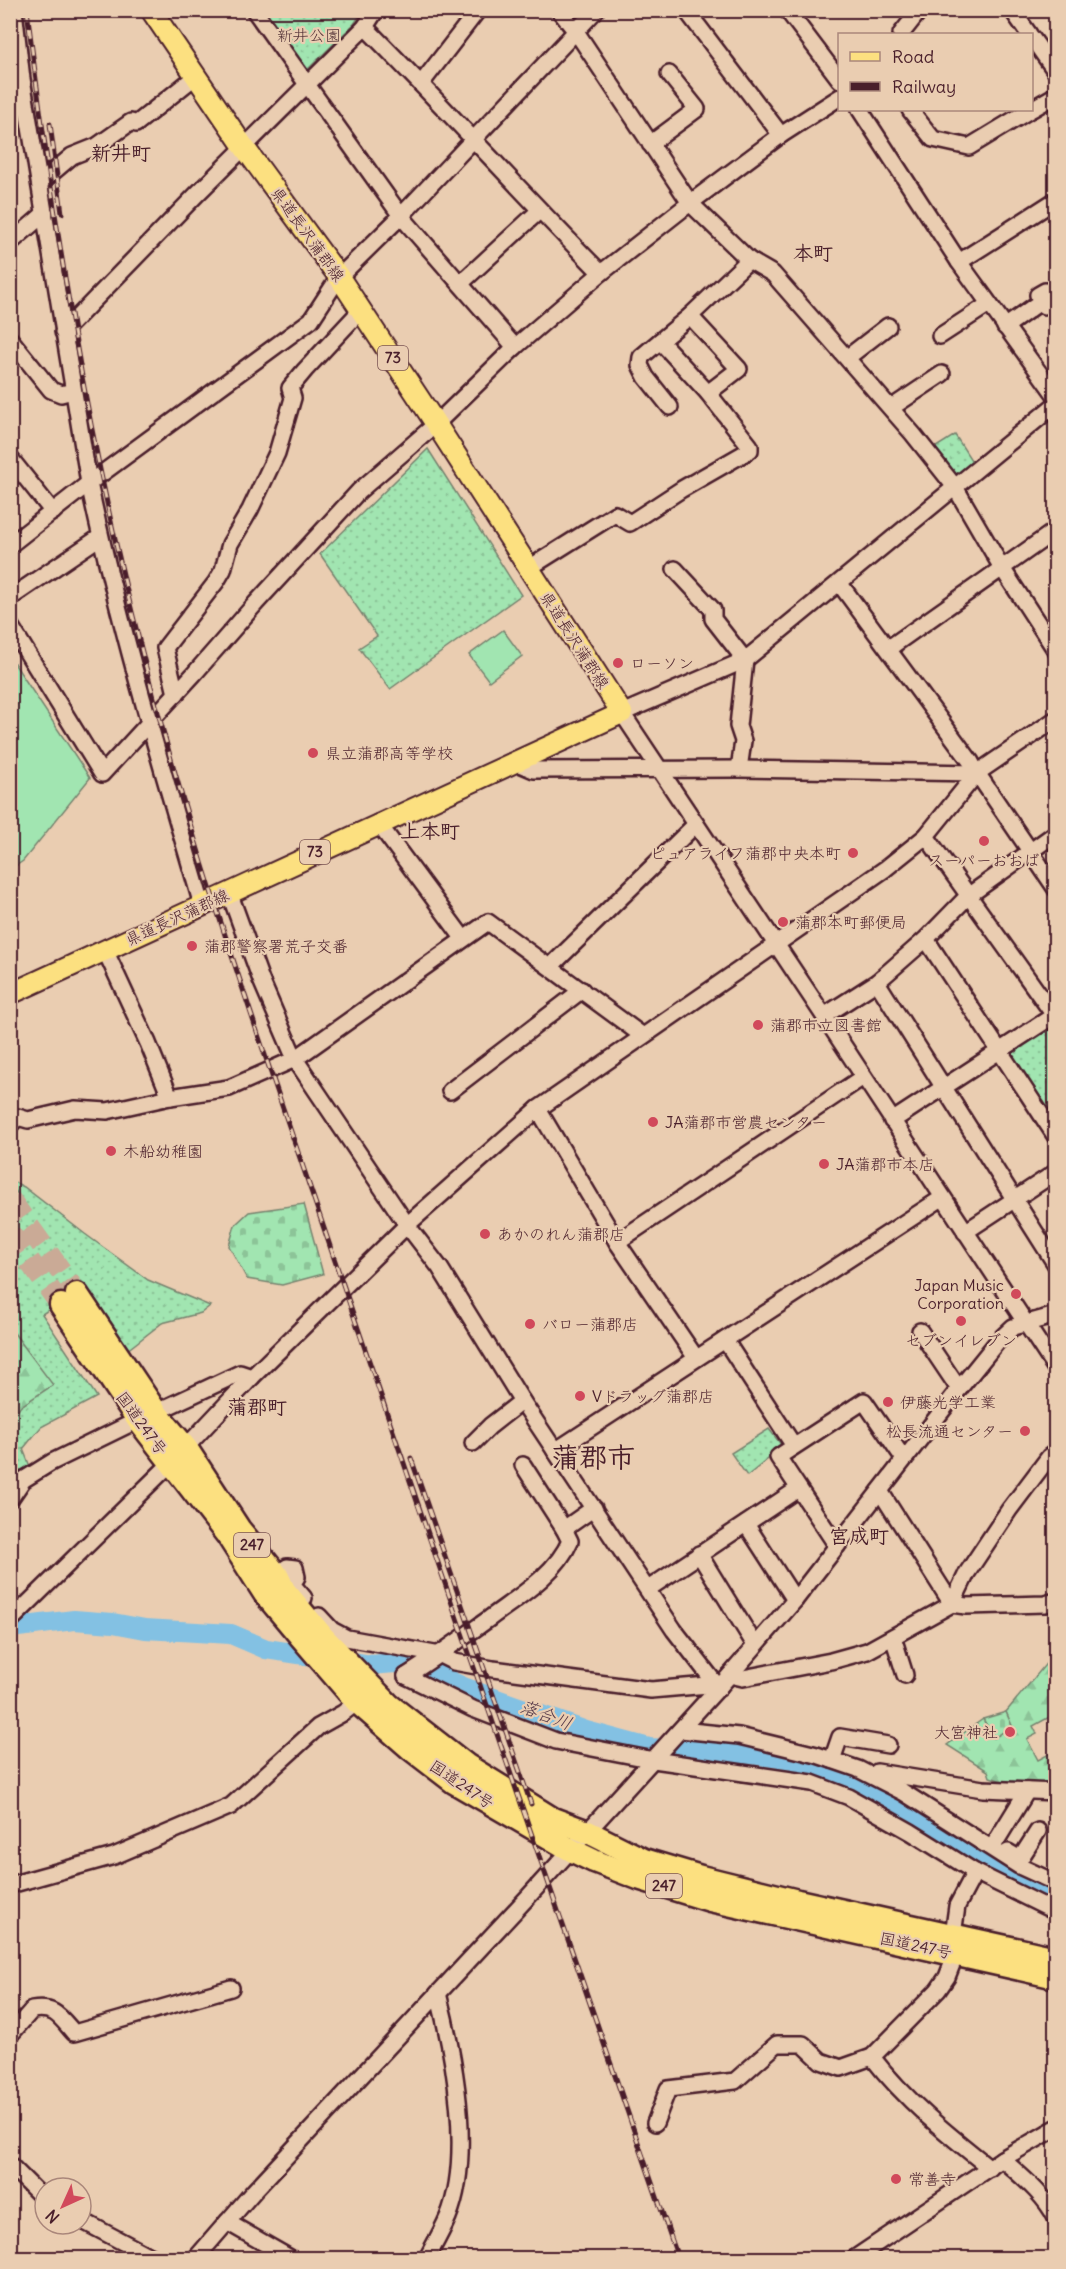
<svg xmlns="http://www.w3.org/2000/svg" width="1066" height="2269" font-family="Delius,'Klee One',sans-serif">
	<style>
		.grass { fill: url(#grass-dots); stroke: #76826e; stroke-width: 1.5 }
		.forest { fill: url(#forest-firs); stroke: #76826e; stroke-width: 1.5 }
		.cemetery { fill: url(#cemetery-stones); stroke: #76826e; stroke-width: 1.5 }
		.pitch { fill: #a1e5b1; stroke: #76826e; stroke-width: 1.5 }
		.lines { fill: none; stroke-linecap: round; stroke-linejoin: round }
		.river { stroke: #83c1e3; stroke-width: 20 }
		.highway-tunnel { stroke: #caaa96; stroke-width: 22; stroke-dasharray: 22 11; stroke-linecap: butt }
		.minor-casing { stroke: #4a1f2b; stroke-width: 20 }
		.major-casing { stroke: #4a1f2b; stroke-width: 24 }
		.highway-casing { stroke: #4a1f2b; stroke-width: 27 }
		.minor { stroke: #eacdb1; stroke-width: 15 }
		.major { stroke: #fce080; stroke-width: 20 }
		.highway { stroke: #fce080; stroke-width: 22 }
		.rail-casing { stroke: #4a1f2b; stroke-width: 5 }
		.rail { stroke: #eacdb1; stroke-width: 3; stroke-dasharray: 9; stroke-linecap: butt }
		.poi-dot { fill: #d1495b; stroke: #eacdb1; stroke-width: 2 }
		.labels { text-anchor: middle; stroke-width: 4.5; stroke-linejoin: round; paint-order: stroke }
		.shield { fill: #eacdb1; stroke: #7a5353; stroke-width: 1.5 }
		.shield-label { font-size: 15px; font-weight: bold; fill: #4a1f2b }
		.park-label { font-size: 16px; fill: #533338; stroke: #eacdb1 }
		.street-label { font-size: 16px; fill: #4a1f2b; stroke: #eacdb1 }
		.poi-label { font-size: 16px; fill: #4a1f2b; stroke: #eacdb1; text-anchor: start }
		.water-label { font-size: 18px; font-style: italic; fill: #533747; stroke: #eacdb1 }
		.quarter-label { font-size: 20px; font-weight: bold; fill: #4a1f2b; stroke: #eacdb1 }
		.town-label { font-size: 28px; font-weight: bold; fill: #4a1f2b; stroke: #eacdb1 }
	</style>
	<defs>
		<pattern id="grass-dots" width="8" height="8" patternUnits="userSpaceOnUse" patternTransform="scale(1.5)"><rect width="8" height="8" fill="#a1e5b1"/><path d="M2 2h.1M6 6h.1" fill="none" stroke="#8cc498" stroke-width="1.8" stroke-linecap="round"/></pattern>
		<pattern id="forest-firs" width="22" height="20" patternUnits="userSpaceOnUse" patternTransform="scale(1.5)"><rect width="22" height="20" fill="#a1e5b1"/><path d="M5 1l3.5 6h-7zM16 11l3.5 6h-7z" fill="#8cc498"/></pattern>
		<pattern id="cemetery-stones" width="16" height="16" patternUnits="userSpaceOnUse" patternTransform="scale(1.5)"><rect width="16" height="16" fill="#a1e5b1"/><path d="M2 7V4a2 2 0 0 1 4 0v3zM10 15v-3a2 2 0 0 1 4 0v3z" fill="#8cc498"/></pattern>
	</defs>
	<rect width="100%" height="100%" fill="#eacdb1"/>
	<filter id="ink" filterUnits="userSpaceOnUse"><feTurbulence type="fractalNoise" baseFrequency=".0167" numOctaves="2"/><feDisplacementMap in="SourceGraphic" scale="12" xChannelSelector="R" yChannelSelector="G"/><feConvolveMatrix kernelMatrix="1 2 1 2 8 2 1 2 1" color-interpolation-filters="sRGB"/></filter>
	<g filter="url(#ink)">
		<!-- grass -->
		<g class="grass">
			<path d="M263,11H363L354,24L306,71Z"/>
			<path d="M955,435L973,463L955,479L933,449Z"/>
			<path d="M428,449L521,595L390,689L359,648L377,636L320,554Z"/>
			<path d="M1048,1026L1055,1031V1121L1012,1055V1049Z"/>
			<path d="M10,1180L24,1187L85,1234L148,1280L210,1306L201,1313L162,1323L126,1351L84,1287L42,1314L97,1397L41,1427L23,1449L31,1469L18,1470L11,1475L10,1208L22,1200L11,1185Z"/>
			<path d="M769,1429L783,1447L747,1476L731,1453Z"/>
		</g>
		<!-- forest -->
		<g class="forest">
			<path d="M11,1329L53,1385L21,1406L11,1420Z"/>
			<path d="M1049,1660L1055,1684V1714L1033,1726L1037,1734L1027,1739L1038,1760L1055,1751V1792H1035L990,1777L988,1771L947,1745L983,1719L994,1738L1012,1726L1006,1712Z"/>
		</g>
		<!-- cemetery -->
		<g class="cemetery">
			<path d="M304,1204L323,1274L282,1285L247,1279L229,1246L235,1225L249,1212Z"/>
			<path d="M1006,1712L1012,1726L994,1738L983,1719Z"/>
		</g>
		<!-- pitch -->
		<g class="pitch">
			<path d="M503,630L522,656L489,681L469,655Z"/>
			<path d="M10,657L90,778L23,861L11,869Z"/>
		</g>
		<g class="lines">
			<!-- river -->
			<path class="river" d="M10,1628L74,1620L113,1623L145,1629L231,1634L266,1649L371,1665L395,1663L415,1665L466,1688L586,1731L649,1748L759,1755L792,1760L885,1798L1012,1880L1056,1897"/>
			<!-- highway-tunnel -->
			<g class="highway-tunnel">
				<path d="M10,1200L77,1294"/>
				<path d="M10,1234L61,1305"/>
			</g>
			<defs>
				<g id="minor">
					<path d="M14,10L22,79L89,483C119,626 161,765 202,905"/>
					<path d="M254,10L401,216L515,347"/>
					<path d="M559,10L577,33L690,203L749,260L773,274L913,434L955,487L1002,568L1056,651"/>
					<path d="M686,10L781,135"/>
					<path d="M787,10L840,80"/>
					<path d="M1012,10L1029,34"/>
					<path d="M365,27C445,107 521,192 601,273"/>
					<path d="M901,34L920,10"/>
					<path d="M1032,38L1056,72"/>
					<path d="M421,84L478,10"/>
					<path d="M1032,109L1056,95"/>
					<path d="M860,110L959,262L1056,396"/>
					<path d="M910,110L933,139L969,147L1030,110"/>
					<path d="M650,144L697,109L669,74"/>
					<path d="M40,183L72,156L97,146L131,122L136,124L196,76"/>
					<path d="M10,243L45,213"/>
					<path d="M959,262L1056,200"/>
					<path d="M461,283L539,211"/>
					<path d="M690,316L739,369L708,393"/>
					<path d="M1005,327L1040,302L1038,295L1045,291L1052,295V300L1044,306L1040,302"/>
					<path d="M63,332L198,193L365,27L376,10"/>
					<path d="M940,336L989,304"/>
					<path d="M10,339L51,390L61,394L73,391"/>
					<path d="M660,341L641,357L640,365L646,377L670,407"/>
					<path d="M848,357L888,326"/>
					<path d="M1056,404L745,660L622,713L824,1016L1056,1369"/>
					<path d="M891,408L942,374"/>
					<path d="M10,458L53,512"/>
					<path d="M10,545L89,483L311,320L339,277L401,216L596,10"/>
					<path d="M529,568L615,514L630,523L682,489L750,450V446L708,393L660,341L690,316L749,260"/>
					<path d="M675,569L713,610V619L745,660L738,726L743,741L739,769"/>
					<path d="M840,584L971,762L977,773L1056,889"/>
					<path d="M10,598L100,537"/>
					<path d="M10,625L102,774L194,674L256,603L359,491L436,424L515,347L601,273L690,203L781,135L840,97"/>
					<path d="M889,648L1056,530"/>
					<path d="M176,694L165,648L216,582L223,570L230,544L250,510L277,453L293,398L290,388L305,370L361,310"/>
					<path d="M515,762L534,770L739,769L977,773"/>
					<path d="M378,823L463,938"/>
					<path d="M926,836L1056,1018"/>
					<path d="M229,892L261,980L295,1059L407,1225L440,1268L522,1401L674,1630L719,1688"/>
					<path d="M926,939L1056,1137"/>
					<path d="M105,950L148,1043L170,1097"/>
					<path d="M550,967L696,824"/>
					<path d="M877,982L1056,1265"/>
					<path d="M824,1016L877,982L926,939L968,896L1056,833"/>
					<path d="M450,1091L582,990"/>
					<path d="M538,1109L617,1242L696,1358"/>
					<path d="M892,1121L1056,1014"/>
					<path d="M10,1125L18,1117L28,1120L75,1109L107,1111L170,1097L229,1088L295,1059L488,922L643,1036"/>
					<path d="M965,1232L1056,1172"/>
					<path d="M617,1242L863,1077"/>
					<path d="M920,1331L959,1389"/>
					<path d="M725,1340L794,1446"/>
					<path d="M167,1407L240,1373L252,1377"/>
					<path d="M473,1443L490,1426L522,1401"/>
					<path d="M555,1451L942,1198"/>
					<path d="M523,1465L564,1529"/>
					<path d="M880,1491L952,1604L966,1606L1045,1604L1056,1601"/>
					<path d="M10,1499L23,1480L52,1462L138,1420"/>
					<path d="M746,1524L795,1600"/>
					<path d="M837,1546L778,1457L864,1401L904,1459"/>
					<path d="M699,1554L755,1645"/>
					<path d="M277,1575L287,1567L295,1568L297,1577L292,1584L304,1598"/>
					<path d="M648,1589L798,1489"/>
					<path d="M319,1616L332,1630L347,1638L440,1655L454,1662L493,1669L651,1690L708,1685L719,1688"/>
					<path d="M10,1621L171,1463L252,1377L407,1225L538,1109L885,869L926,836L977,773L1056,719"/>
					<path d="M893,1637L905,1675"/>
					<path d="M730,1675L743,1678L831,1661L867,1651L952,1604L967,1573L1009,1510L1049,1457L1056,1452"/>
					<path d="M406,1676L473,1709L556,1741L654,1760L812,1783L849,1797L911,1832L975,1872L1056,1912"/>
					<path d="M406,1676C435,1658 462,1638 490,1618C518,1597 556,1574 570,1541L564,1529L594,1508"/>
					<path d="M681,1730L739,1736L817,1755L858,1769L903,1792L1019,1866L1056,1883"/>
					<path d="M832,1760L840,1737L888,1745"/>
					<path d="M877,1772L983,1789L1056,1792"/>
					<path d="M995,1843L1027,1791"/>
					<path d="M1008,1852L1020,1859L1038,1831"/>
					<path d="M10,1885L114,1856L231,1806L318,1727L343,1713L357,1702"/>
					<path d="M953,1935L957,1906L975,1872"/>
					<path d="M10,2035L32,2010C55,2006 60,2017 74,2033L231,1988"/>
					<path d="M872,2057C906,2101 946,2133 990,2168"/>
					<path d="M655,2123L668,2089L735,2081L777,2044H803L821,2061L841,2068L872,2057L938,1990L947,1977L956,1954"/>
					<path d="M1002,2159C1021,2176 1045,2195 1056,2218"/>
					<path d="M10,2165L45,2200"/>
					<path d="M81,2220L153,2258"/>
					<path d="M227,2222L290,2258"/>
					<path d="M196,2258L254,2191L527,1898L730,1675L795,1600L959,1389L997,1342L1013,1327L1056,1315"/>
					<path d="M427,2258C434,2245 442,2231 448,2217C473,2156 454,2056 438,1993"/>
					<path d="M855,2258L1002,2159L1056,2128"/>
				</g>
				<path id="major" d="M10,994L622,713L436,424L339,277L244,147L151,10"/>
				<g id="highway">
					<path d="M77,1294L158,1415L186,1448L239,1529L277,1575L284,1590L324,1638L389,1705L466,1765L553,1819L588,1832L644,1860L701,1877L798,1901L1056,1958"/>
					<path d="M61,1305L138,1420L228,1536L265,1594L301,1637L357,1702L411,1749L454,1782L571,1850L594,1861L638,1878L710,1900L1056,1977"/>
				</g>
			</defs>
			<!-- minor casing -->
			<use href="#minor" class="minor-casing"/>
			<!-- major casing -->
			<use href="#major" class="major-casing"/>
			<!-- highway casing -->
			<use href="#highway" class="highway-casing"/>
			<!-- minor -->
			<use href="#minor" class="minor"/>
			<!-- major -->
			<use href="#major" class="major"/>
			<!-- highway -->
			<use href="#highway" class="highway"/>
			<defs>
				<g id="rail">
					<path d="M27,10C54,225 87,438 141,648C193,854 265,1054 333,1255C446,1590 563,1924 678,2258"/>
					<path d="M50,124L62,213"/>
					<path d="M411,1458L531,1804"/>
				</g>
			</defs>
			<!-- rail casing -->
			<use href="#rail" class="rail-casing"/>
			<!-- rail -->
			<use href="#rail" class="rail"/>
		</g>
	</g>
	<!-- markers -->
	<g class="poi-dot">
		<circle cx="618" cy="663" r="6"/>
		<circle cx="313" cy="753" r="6"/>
		<circle cx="984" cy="841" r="6"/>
		<circle cx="853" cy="853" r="6"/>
		<circle cx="783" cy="922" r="6"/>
		<circle cx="192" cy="946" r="6"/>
		<circle cx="758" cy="1025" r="6"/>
		<circle cx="653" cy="1122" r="6"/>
		<circle cx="111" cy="1151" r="6"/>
		<circle cx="824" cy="1164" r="6"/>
		<circle cx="485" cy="1234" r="6"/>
		<circle cx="1016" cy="1294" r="6"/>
		<circle cx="961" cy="1321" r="6"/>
		<circle cx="530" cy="1324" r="6"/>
		<circle cx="580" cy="1396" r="6"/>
		<circle cx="888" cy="1402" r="6"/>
		<circle cx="1025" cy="1431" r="6"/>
		<circle cx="1010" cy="1732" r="6"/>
		<circle cx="896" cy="2179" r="6"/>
	</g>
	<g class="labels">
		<!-- shield labels -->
		<g class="shield">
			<rect x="378" y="346" width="30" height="24" rx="4.5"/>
			<rect x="300" y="840" width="30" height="24" rx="4.5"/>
			<rect x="234" y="1533" width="36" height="24" rx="4.5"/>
			<rect x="646" y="1874" width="36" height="24" rx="4.5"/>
		</g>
		<g class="shield-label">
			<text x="393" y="363">73</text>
			<text x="315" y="857">73</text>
			<text x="252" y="1550">247</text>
			<text x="664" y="1891">247</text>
		</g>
		<!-- park labels -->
		<g class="park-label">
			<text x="309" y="41">新井公園</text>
		</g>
		<!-- street labels -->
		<g class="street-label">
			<text transform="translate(308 234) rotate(54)" y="6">県道長沢蒲郡線</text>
			<text transform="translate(575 640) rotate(57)" y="6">県道長沢蒲郡線</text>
			<text transform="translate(177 917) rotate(-25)" y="6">県道長沢蒲郡線</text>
			<text transform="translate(142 1423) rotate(54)" y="6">国道247号</text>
			<text transform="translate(462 1784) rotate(34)" y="6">国道247号</text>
			<text transform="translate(916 1945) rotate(12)" y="6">国道247号</text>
		</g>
		<!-- poi labels -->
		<g class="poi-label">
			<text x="630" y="669">ローソン</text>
			<text x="325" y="759">県立蒲郡高等学校</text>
			<text x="841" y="859" text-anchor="end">ピュアライフ蒲郡中央本町</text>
			<text x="984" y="866" text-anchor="middle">スーパーおおば</text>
			<text x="795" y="928">蒲郡本町郵便局</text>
			<text x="204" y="952">蒲郡警察署荒子交番</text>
			<text x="770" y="1031">蒲郡市立図書館</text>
			<text x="665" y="1128">JA蒲郡市営農センター</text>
			<text x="123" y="1157">木船幼稚園</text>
			<text x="836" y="1170">JA蒲郡市本店</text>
			<text x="497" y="1240">あかのれん蒲郡店</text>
			<text x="1004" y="1291" text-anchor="end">Japan Music<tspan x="1004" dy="18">Corporation</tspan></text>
			<text x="542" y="1330">バロー蒲郡店</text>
			<text x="961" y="1346" text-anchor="middle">セブンイレブン</text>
			<text x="592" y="1402">Vドラッグ蒲郡店</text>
			<text x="900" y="1408">伊藤光学工業</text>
			<text x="1013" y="1437" text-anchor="end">松長流通センター</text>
			<text x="998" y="1738" text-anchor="end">大宮神社</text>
			<text x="908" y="2185">常善寺</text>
		</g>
		<!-- water labels -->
		<g class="water-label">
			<text transform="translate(546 1715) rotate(21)" y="6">落合川</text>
		</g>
		<!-- quarter labels -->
		<g class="quarter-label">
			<text x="121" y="160">新井町</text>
			<text x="813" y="260">本町</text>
			<text x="430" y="838">上本町</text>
			<text x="257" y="1414">蒲郡町</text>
			<text x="859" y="1543">宮成町</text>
		</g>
		<!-- town labels -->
		<g class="town-label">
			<text x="593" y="1467">蒲郡市</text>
		</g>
	</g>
	<!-- margin -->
	<rect width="1066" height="2269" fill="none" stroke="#eacdb1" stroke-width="36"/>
	<rect x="18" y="18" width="1030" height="2233" fill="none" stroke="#4a1f2b" stroke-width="2" filter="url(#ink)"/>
	<!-- legend -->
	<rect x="838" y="33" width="195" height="78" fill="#eacdb1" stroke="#aa877b" stroke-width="1.5"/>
	<rect x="850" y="52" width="30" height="9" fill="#fce080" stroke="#aa877b" stroke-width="1.5"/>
	<text x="892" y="63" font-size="18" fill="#4a1f2b">Road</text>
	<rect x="850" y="82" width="30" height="9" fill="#4a1f2b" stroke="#aa877b" stroke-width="1.5"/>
	<text x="892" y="93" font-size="18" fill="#4a1f2b">Railway</text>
	<!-- north arrow -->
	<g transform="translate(63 2206) rotate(225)"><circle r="28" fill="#eacdb1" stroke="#aa877b" stroke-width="1.5"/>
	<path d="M0-4.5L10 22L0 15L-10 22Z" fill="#d1495b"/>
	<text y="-9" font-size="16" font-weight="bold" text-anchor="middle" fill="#4a1f2b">N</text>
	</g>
</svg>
